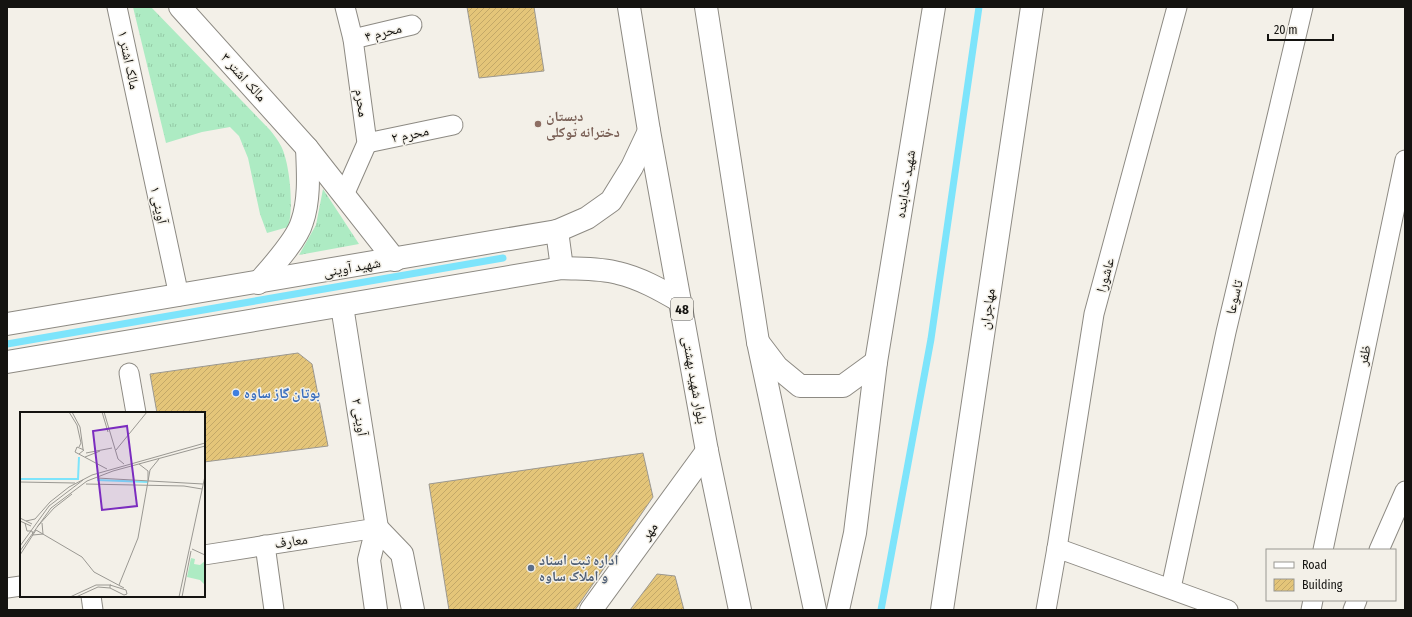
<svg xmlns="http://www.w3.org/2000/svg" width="1412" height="617" font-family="'Fira Sans Condensed','Noto Naskh Arabic',sans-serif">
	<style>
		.grass { fill: url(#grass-tufts) }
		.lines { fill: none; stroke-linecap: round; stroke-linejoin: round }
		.stream { stroke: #7de4fb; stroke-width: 7 }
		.building { fill: url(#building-hatch); stroke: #9b9891 }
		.street-casing { stroke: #8d8a83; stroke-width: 21 }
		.secondary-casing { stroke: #8d8a83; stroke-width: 24 }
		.primary-casing { stroke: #8d8a83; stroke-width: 24 }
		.street { stroke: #fff; stroke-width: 19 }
		.secondary { stroke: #fff; stroke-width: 22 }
		.primary { stroke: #fff; stroke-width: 22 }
		.education-dot { fill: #8d6e63; stroke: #f3f0e8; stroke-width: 1.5 }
		.shop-dot { fill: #3f7fe0; stroke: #f3f0e8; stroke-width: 1.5 }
		.service-dot { fill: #5c6f8a; stroke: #f3f0e8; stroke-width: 1.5 }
		.labels { text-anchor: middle; stroke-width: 3; stroke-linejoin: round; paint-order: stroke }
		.shield { fill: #f3f0e8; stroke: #575551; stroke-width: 1 }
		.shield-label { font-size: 13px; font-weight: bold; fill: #141310 }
		.street-label { font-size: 14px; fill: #141310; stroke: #f3f0e8 }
		.education-label { font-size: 14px; font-weight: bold; fill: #785e54; stroke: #f3f0e8; text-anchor: start }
		.shop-label { font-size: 14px; font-weight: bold; fill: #366cbe; stroke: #f3f0e8; text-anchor: start }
		.service-label { font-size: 14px; font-weight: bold; fill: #4e5e75; stroke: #f3f0e8; text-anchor: start }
		.inset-river { fill: none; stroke: #7de4fb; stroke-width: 2 }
		.inset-road { fill: none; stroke: #9a9892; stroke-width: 1 }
		.view { fill: #7b2cbf; fill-opacity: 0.15; stroke: #7b2cbf; stroke-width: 2 }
		.inset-edge { fill: none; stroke: #141310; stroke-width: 2 }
	</style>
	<defs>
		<pattern id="grass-tufts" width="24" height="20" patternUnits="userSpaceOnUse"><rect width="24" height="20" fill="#adebc3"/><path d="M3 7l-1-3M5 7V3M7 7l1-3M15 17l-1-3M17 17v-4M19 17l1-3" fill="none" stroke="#94c9a6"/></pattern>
		<pattern id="building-hatch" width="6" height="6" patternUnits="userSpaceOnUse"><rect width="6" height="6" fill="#e4c579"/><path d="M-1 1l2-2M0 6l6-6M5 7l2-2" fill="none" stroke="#c3a868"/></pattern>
	</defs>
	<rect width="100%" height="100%" fill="#f3f0e8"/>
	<!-- grass -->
	<g class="grass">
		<path d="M133,7H151L270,130C274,135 278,140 281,146C290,163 294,208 288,227L267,233L260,214L248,158L239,136L230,127L202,132L166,143Z"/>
		<path d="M323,189L359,244L299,255L316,225Z"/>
	</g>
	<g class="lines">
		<!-- stream -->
		<g class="stream">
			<path d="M7,344L503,258"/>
			<path d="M881,610L931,339L979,7"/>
		</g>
	</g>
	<!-- building -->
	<g class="building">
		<path d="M467,7H534L544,71L479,78Z"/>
		<path d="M298,353L312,364L328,446L204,462V413H157L150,374Z"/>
		<path d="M643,453L653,497L575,610H449L429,484Z"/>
		<path d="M657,574L675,576L684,610H630Z"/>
	</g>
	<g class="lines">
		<defs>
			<g id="street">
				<path d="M117,7L179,296"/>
				<path d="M353,39L412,25"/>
				<path d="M367,143L453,125"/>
				<path d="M344,195L367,143L353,39L345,7"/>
				<path d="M129,373L136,413"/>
				<path d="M265,545L274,610"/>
				<path d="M1057,548L1094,314L1177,7"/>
				<path d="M1323,550L1405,160"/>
				<path d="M1379,550L1405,491"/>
				<path d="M204,555L377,528"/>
				<path d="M7,588L21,586"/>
				<path d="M1171,588L1226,332L1303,7"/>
				<path d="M91,596L93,610"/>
				<path d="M1046,610L1057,548L1228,610"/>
				<path d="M1311,610L1313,600"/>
				<path d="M1353,610L1357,600"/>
			</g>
			<g id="secondary">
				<path d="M180,7L307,148L395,260"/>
				<path d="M557,231L562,268"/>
				<path d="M258,283C271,268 297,240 302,222C310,199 308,172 307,148"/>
				<path d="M342,306L377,528L369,560L376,610"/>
				<path d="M7,324L557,231L587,218L611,201L632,167L649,131"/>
				<path d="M758,342L777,367L800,386H843L876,362"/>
				<path d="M7,362L562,268C581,269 600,268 618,273C640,278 661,290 680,301"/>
				<path d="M377,528L402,554L413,610"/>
				<path d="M591,610L707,451"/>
				<path d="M838,610L855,533L876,362L934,7"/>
				<path d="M942,610L1032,7"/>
			</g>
			<g id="primary">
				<path d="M629,7L649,131L707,451L740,610"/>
				<path d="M706,7L758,342L815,610"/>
			</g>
		</defs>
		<!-- street casing -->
		<use href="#street" class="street-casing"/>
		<!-- secondary casing -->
		<use href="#secondary" class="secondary-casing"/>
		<!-- primary casing -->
		<use href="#primary" class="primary-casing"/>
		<!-- street -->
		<use href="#street" class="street"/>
		<!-- secondary -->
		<use href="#secondary" class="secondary"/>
		<!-- primary -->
		<use href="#primary" class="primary"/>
	</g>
	<!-- markers -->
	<circle class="education-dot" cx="538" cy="124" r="4"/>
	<circle class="shop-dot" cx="236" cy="393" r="4"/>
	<circle class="service-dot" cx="531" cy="568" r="4"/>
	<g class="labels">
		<!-- shield labels -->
		<rect class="shield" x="671" y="298" width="22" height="22" rx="3"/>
		<g class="shield-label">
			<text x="682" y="314">48</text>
		</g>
		<!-- street labels -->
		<g class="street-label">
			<text transform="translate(383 32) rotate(-14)" y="5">محرم ۴</text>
			<text transform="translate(129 60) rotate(78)" y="5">مالک اشتر ۱</text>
			<text transform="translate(244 77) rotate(48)" y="5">مالک اشتر ۳</text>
			<text transform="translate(362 103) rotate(82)" y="5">محرم</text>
			<text transform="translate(410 134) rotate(-12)" y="5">محرم ۲</text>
			<text transform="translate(905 184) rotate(-81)" y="5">شهید خدابنده</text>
			<text transform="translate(159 205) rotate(78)" y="5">آوینی ۱</text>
			<text transform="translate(352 267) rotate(-10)" y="5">شهید آوینی</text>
			<text transform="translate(1105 275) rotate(-75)" y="5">عاشورا</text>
			<text transform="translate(1234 297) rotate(-77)" y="5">تاسوعا</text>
			<text transform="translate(987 309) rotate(-82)" y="5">مهاجران</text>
			<text transform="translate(1364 355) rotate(-78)" y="5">ظفر</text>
			<text transform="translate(695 380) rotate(80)" y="5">بلوار شهید بهشتی</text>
			<text transform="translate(360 417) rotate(81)" y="5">۲ آوینی</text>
			<text transform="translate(649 531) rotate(-54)" y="5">مهر</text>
			<text transform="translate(291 541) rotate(-8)" y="5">معارف</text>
		</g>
		<!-- education labels -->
		<g class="education-label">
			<text x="546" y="121">دبستان<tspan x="546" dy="16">دخترانه توکلی</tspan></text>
		</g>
		<!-- shop labels -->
		<g class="shop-label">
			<text x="244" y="398">بوتان گاز ساوه</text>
		</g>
		<!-- service labels -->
		<g class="service-label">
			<text x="539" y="565">اداره ثبت اسناد<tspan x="539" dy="16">و املاک ساوه</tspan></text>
		</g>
	</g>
	<!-- overview -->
	<g transform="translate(20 412)">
		<rect width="185" height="185" fill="#f3f0e8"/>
		<path d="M171,146L175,147L174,152L180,153L185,149V173L180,168L167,165Z" fill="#adebc3"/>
		<path class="inset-river" d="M0,67H58L59,45M77,68L128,70"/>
		<path class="inset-road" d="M49,0L57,13L61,31L59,35M52,0L60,15L63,37M82,0L88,20M84,0L98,47L104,52M96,38L127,0M66,41L92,36M59,42L64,38L57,35L55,40L87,57M65,45L80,39M119,52L128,59V68M77,66L183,72M0,70L55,71M66,72L164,74L182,77M0,106L12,112M0,109L11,114M6,109L15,107L30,90L49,75L72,63L185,31M5,111L7,119H12L13,123L23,122L22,111M17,115L34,96L52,82M16,118L62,145L74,160L104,176M0,134L29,94L63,68M172,137L185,143M0,139L31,96L67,69L93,59L185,34M0,143L16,118M90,173L106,178L107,182L104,183L90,176ZM99,173L118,126L130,58L139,47M50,185L76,173H91M56,185L78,175L90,176M159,185L185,64M162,185L171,139"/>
		<path class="view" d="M107,14L117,94L82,98L73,19Z"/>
		<rect width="185" height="185" class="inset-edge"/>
	</g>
	<!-- border -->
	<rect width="1412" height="617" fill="none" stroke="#141310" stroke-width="16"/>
	<!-- legend -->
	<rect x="1266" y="549" width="130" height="52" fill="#f3f0e8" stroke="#9a9892"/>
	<rect x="1274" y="562" width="20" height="6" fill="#ffffff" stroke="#9a9892"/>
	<text x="1302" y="569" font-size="12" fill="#141310">Road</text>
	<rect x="1274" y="579" width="20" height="12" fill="url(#building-hatch)" stroke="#9a9892"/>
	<text x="1302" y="589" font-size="12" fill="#141310">Building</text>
	<!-- scale -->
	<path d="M1268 34v6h65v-6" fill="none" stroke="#141310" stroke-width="2"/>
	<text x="1274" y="34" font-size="12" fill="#141310" stroke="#f3f0e8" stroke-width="3" paint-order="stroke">20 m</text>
</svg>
